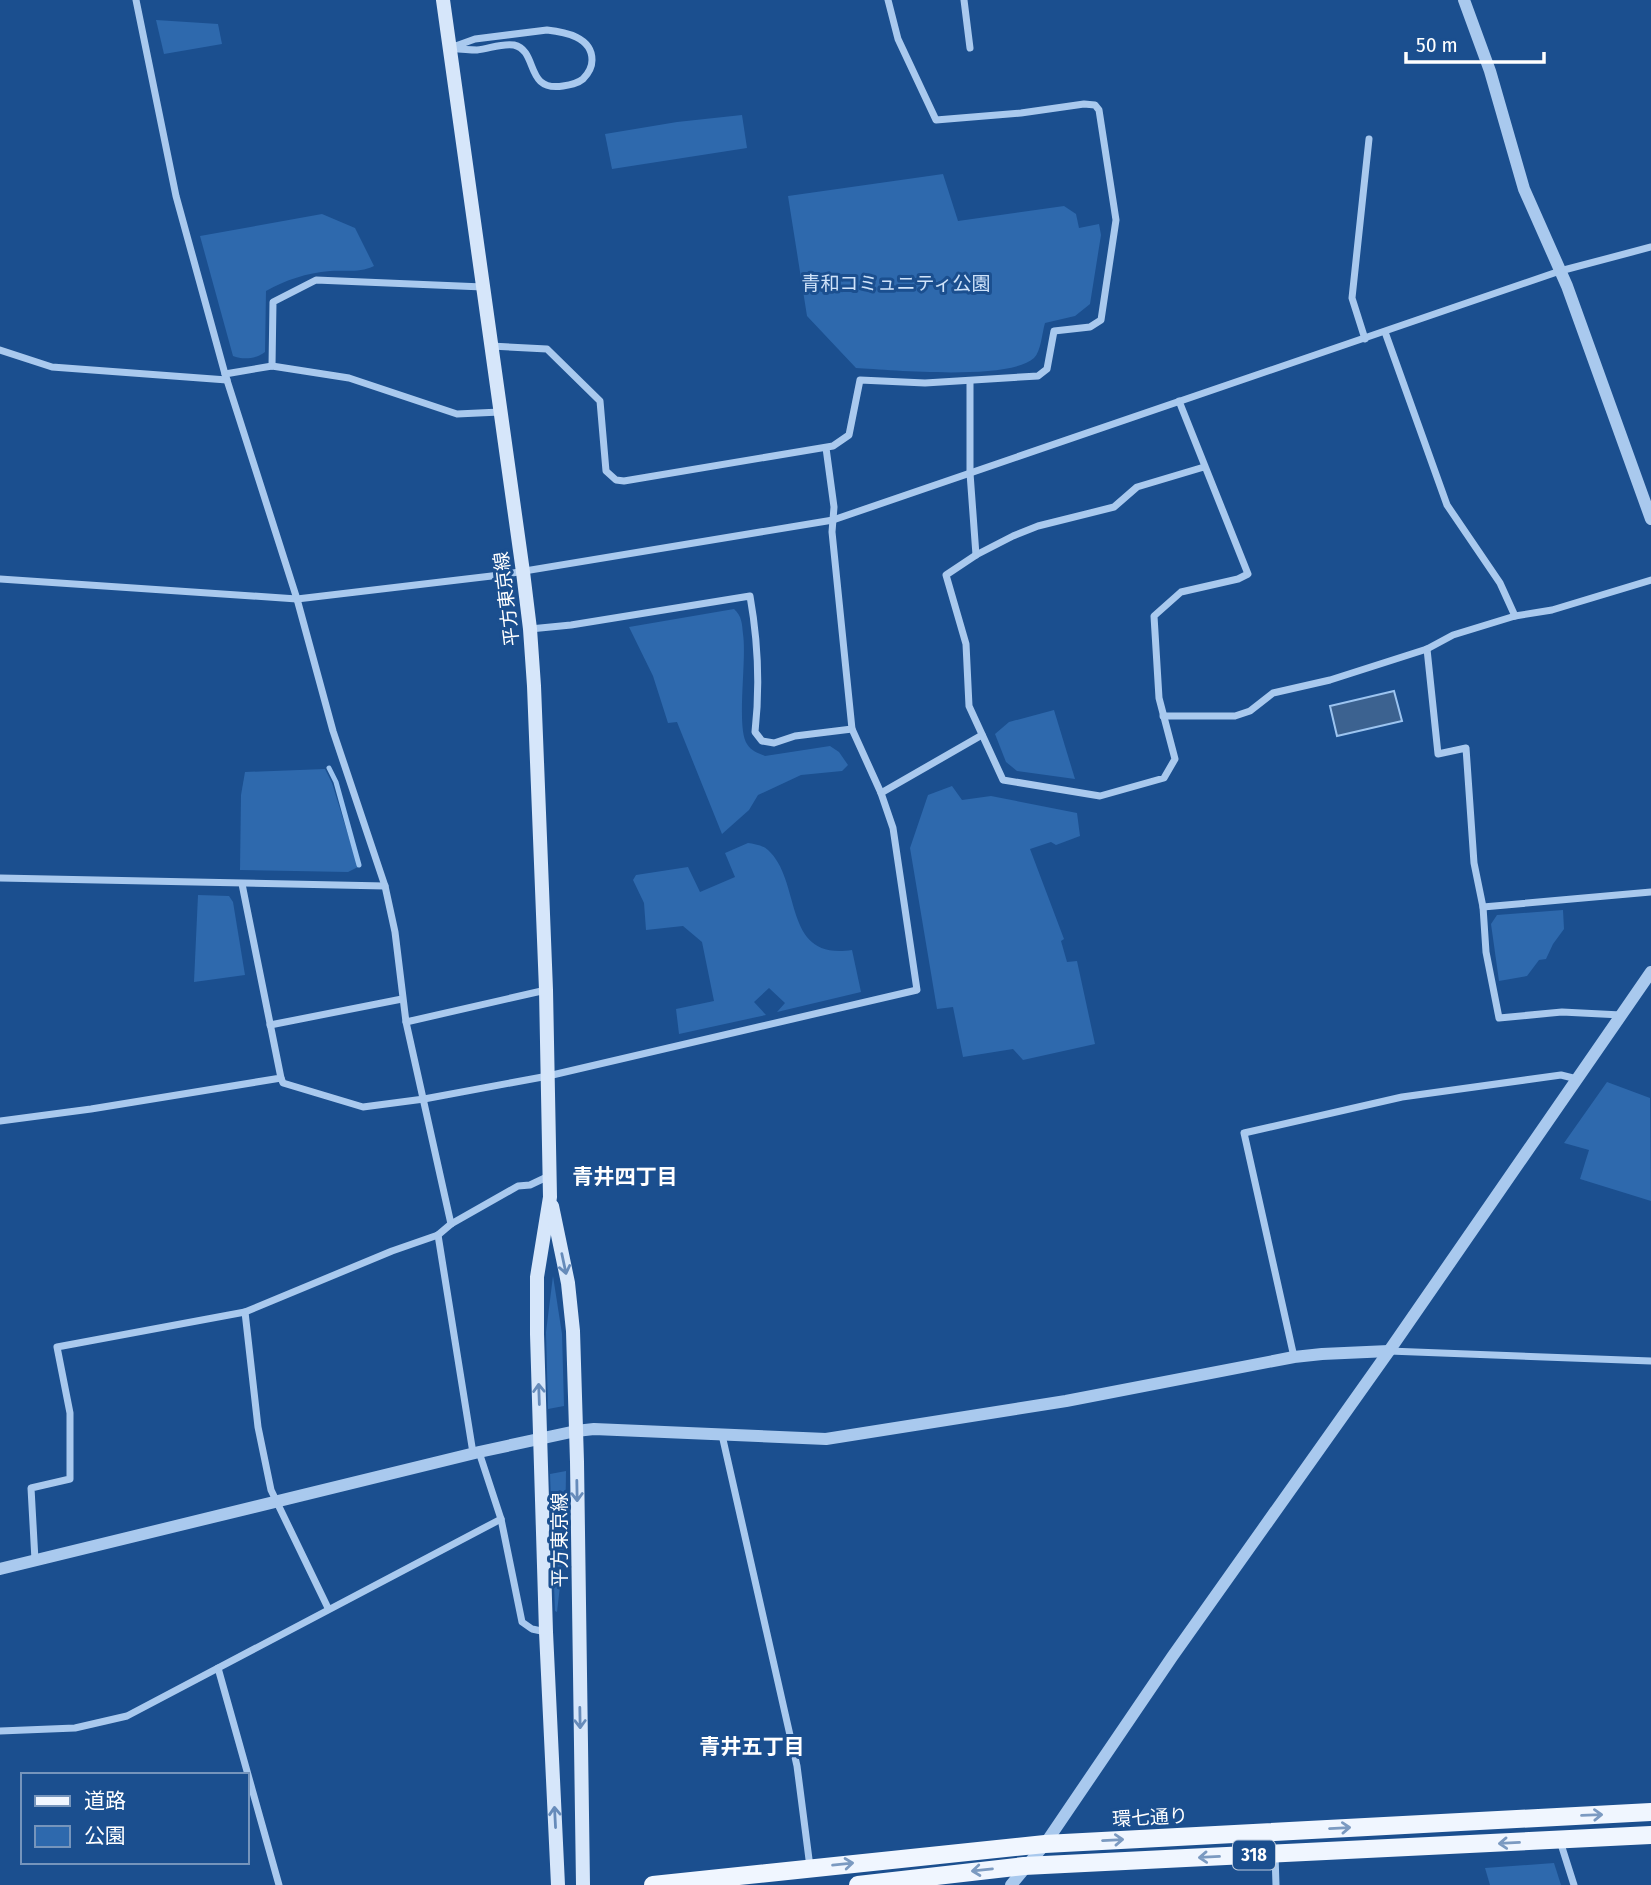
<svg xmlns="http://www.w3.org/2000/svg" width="1651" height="1885" font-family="'Fira Sans Condensed','Noto Sans JP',sans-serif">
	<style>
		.green { fill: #2e69ad }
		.water { fill: #3c6290; stroke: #9cc4f0; stroke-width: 2 }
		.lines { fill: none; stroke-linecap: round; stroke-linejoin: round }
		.stream { stroke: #9cc4f0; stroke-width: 5 }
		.minor { stroke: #a9c9ee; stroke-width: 7 }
		.tertiary { stroke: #a9c9ee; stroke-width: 12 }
		.secondary { stroke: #d6e6fa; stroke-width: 14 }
		.primary { stroke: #f0f6ff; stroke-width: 18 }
		.oneway { stroke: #668bba }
		.oneway2 { stroke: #7b9ac1 }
		.labels { text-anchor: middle; stroke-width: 6; stroke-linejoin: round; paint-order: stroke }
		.shield { fill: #1b4f8f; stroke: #bbcadd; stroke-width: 2 }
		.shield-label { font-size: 18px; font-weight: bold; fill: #fff }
		.park-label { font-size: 19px; fill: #cfe3fa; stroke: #1b4f8f }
		.street-label { font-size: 19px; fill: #fff; stroke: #1b4f8f }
		.neighbourhood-label { font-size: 21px; font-weight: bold; fill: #fff; stroke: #1b4f8f }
	</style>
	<rect width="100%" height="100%" fill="#1b4f8f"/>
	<!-- green -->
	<g class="green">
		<path d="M156,20L218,24L222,44L164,54Z"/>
		<path d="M742,115L747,148L612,169L605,134L677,122Z"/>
		<path d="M943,174L958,221L1064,206L1076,214L1079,228L1099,224L1101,235L1090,304L1075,316L1045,323C1042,333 1041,351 1034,358C1009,381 892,370 856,368L807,316L788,196Z"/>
		<path d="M322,214L355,228L374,266C360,273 345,270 330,271C306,273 286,280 266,291L265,352C256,359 243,360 233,356L200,236Z"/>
		<path d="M734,609C742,616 742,624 743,634C747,660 736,728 747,744C751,751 758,753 765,756L830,746L839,752L848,765L842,771L801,775L758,795L749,810L722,834L677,722L668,723L653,676L629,627Z"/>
		<path d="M1054,710L1075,779L1017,771L1006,762L995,734L1009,722Z"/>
		<path d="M325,769L332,783L358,867L348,872L240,870L241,795L245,772Z"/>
		<path d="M952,786L962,800L991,796L1077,813L1080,836L1056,845L1051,842L1030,849L1064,939L1061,941L1067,962L1077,961L1095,1044L1023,1060L1013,1049L963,1057L953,1007L937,1009L910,848L928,795Z"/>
		<path d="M748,843C754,844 763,845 768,850C803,882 781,961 852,950L861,992L777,1012L785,1003L769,988L754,1002L766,1015L679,1034L676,1009L714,1001L702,942L683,926L646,930L644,903L633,880L636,875L688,867L700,892L735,877L725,853Z"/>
		<path d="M198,895L229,896L233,902L245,975L194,982Z"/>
		<path d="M1563,910L1564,929L1553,944L1546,959L1539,960L1527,976L1499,981L1491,924L1497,915Z"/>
		<path d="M1607,1082L1650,1098L1651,1201L1580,1179L1589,1150L1564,1143Z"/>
		<path d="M553,1276L562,1334L564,1406L548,1409L546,1332Z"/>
		<path d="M566,1471L565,1543L557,1612L555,1611L550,1474Z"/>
		<path d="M1554,1863L1561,1885H1490L1485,1868Z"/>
	</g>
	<!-- water -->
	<path class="water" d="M1394,691L1402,721L1337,736L1330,706Z"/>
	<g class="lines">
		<!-- stream -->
		<path class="stream" d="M329,768L336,782L359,865"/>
		<!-- minor -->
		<g class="minor">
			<path d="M136,0L176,196L225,374L297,599L333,731L385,886L395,932L406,1022L451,1224"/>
			<path d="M964,0L970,48"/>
			<path d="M547,30C565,32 592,37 592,60C592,68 588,74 583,79C577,84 570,85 563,86C524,92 539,51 514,45C501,43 489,49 477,50C468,50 459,49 450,48L475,39Z"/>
			<path d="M1385,332L1447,505L1500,583L1515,616"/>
			<path d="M1365,339L1352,298L1369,139"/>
			<path d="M491,346L547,349L600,401L606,471L616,480L624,481L833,446L849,435L860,380L925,383L1038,376L1047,369L1054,331L1090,327L1101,320L1116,220L1099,110L1095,105L1084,104L1021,113L936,120L898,39L888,0"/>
			<path d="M0,350L52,367L227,380"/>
			<path d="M272,366L273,302L316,280L483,287"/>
			<path d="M225,374L272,366L349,378L457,414L500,412"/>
			<path d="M970,381V473L976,555"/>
			<path d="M1179,401L1248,574L1238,579L1181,592L1154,616L1159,698L1175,759L1164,778L1100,796L1003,780L969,706L966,644L946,575L976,555L1013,536L1038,526L1114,507L1137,487L1204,467"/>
			<path d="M0,579L297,599L500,575L833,520L1560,271L1651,247"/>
			<path d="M530,629L571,625L750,596C758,641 760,687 755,732L762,741L774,743L795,736L852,729"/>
			<path d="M1427,649L1438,754L1466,748L1474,863L1483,907L1486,952L1499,1018L1562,1012L1621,1015"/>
			<path d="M1163,716H1235L1250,711L1273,693L1330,680L1427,649L1453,635L1515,616L1552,610L1651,580"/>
			<path d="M881,793L982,735"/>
			<path d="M0,878L385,886"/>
			<path d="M1483,907L1651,892"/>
			<path d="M406,1022L546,990"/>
			<path d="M270,1025L402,999"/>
			<path d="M281,1078L283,1083L363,1107L424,1099L548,1076L917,990L893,828L881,793L852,729L832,532L834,507L826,448"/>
			<path d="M0,1121L91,1109L281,1078L242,884"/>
			<path d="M438,1235L473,1453"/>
			<path d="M245,1312L258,1427L271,1490L328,1608"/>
			<path d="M1389,1351L1651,1361"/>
			<path d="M1294,1357L1244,1133L1402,1097L1561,1075L1577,1079"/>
			<path d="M722,1435L797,1766L810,1867"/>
			<path d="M479,1452L501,1519L522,1622L532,1629L546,1632"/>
			<path d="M35,1560L31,1488L70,1479V1413L57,1347L245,1312L392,1251L438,1235L451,1224L518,1186L530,1185L549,1176"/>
			<path d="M218,1668L279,1885"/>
			<path d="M0,1731L75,1728L127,1716L501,1519"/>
			<path d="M1560,1841L1574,1885"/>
			<path d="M1275,1854L1276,1885"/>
		</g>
		<!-- tertiary -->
		<g class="tertiary">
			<path d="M1464,0L1490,71L1524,189L1567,286L1651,519"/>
			<path d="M0,1569L479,1452L576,1431L594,1429L826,1439L1066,1401L1294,1357L1322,1354L1389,1351"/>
			<path d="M1011,1885L1045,1844L1172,1657L1389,1351L1651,972"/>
		</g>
		<!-- secondary -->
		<g class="secondary">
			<path d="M443,0L523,572L530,629L534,686L546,990L550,1197L537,1277V1334L546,1632L558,1885"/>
			<path d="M552,1206L568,1283L573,1331L577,1462L583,1885"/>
		</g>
		<!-- primary -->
		<g class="primary">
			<path d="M653,1885L1045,1844L1651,1812"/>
			<path d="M858,1885L1024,1866L1651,1835"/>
		</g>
	</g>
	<!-- one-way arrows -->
	<defs><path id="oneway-shaft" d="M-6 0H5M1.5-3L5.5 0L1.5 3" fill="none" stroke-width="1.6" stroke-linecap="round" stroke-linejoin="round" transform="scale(1.75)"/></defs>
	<g class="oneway">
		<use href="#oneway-shaft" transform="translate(564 1264) rotate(78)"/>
		<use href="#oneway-shaft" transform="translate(539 1394) rotate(-92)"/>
		<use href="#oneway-shaft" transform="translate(577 1491) rotate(89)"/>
		<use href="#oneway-shaft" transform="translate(580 1718) rotate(89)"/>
		<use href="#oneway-shaft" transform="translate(555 1817) rotate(-93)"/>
	</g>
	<g class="oneway2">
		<use href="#oneway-shaft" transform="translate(1592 1815) rotate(-2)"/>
		<use href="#oneway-shaft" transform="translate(1340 1828) rotate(-3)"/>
		<use href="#oneway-shaft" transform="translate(1113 1840) rotate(-3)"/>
		<use href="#oneway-shaft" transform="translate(1509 1843) rotate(177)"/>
		<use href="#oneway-shaft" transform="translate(1209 1857) rotate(177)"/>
		<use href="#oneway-shaft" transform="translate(843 1864) rotate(-6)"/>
		<use href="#oneway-shaft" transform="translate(982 1870) rotate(174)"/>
	</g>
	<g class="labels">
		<!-- shield labels -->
		<rect class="shield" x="1233" y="1840.5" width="42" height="29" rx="5"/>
		<g class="shield-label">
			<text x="1254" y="1861">318</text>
		</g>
		<!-- park labels -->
		<g class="park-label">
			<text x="896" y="290">青和コミュニティ公園</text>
		</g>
		<!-- street labels -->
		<g class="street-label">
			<text transform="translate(506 599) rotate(-97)" y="7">平方東京線</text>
			<text transform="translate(559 1540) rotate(-90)" y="7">平方東京線</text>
			<text transform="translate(1150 1817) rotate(-3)" y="7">環七通り</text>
		</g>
		<!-- neighbourhood labels -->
		<g class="neighbourhood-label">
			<text x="625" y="1184">青井四丁目</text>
			<text x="752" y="1754">青井五丁目</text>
		</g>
	</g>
	<!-- legend -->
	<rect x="21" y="1773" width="228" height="91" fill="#1b4f8f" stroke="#7695bc" stroke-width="2"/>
	<rect x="35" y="1796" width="35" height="10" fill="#f0f6ff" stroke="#7695bc" stroke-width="2"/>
	<text x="84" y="1808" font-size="21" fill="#ffffff">道路</text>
	<rect x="35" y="1826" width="35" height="21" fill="#2e69ad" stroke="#7695bc" stroke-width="2"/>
	<text x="84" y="1843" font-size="21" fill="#ffffff">公園</text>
	<!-- scale -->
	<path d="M1406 52v10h138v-10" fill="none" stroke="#ffffff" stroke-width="3.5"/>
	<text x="1416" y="52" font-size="21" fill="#ffffff" stroke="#1b4f8f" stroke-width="5" paint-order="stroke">50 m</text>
</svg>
